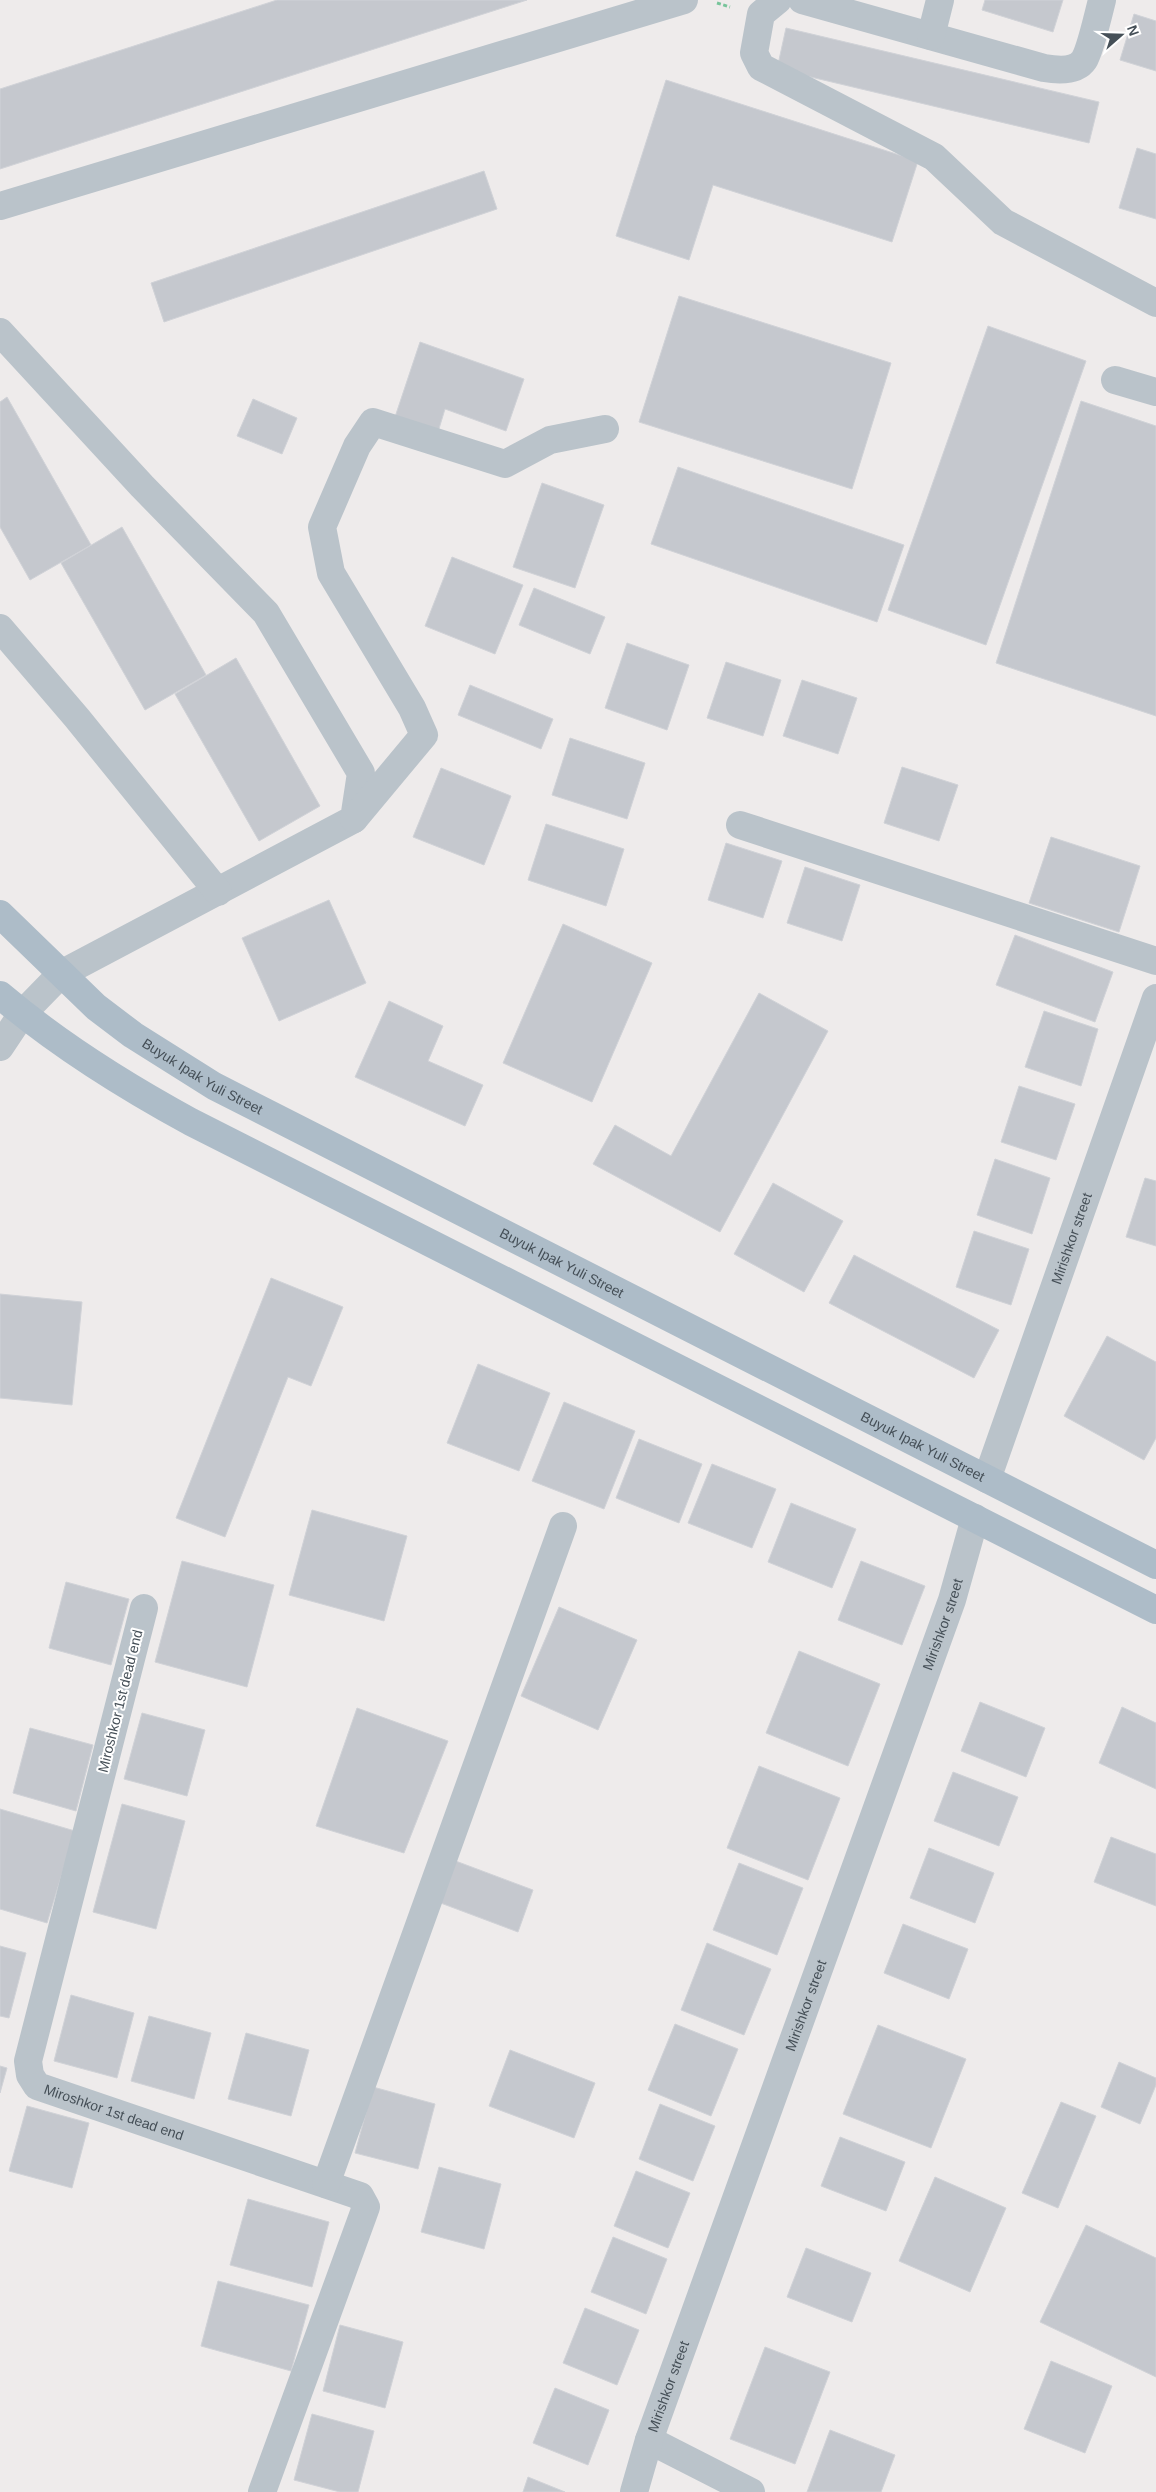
<svg xmlns="http://www.w3.org/2000/svg" width="1156" height="2492" font-family="Helvetica,sans-serif">
	<style>
		.building { fill: #c5c8ce; stroke: #d0d2d7 }
		.lines { fill: none; stroke-linecap: round; stroke-linejoin: round }
		.path { stroke: #77c49a; stroke-width: 3; stroke-dasharray: 4 2.5; stroke-linecap: butt }
		.minor { stroke: #bac3ca; stroke-width: 28 }
		.major { stroke: #adbcc8; stroke-width: 28 }
		.labels { text-anchor: middle; stroke-width: 4; stroke-linejoin: round; paint-order: stroke }
		.street-label { font-size: 14px; fill: #454f57; stroke: #fff }
	</style>
	<rect width="100%" height="100%" fill="#eeebeb"/>
	<!-- building -->
	<g class="building">
		<path d="M277,0H527L0,169V89Z"/>
		<path d="M985,0H1063L1053,32L982,10Z"/>
		<path d="M1134,14L1156,21V71L1120,60Z"/>
		<path d="M786,28L1099,102L1089,143L777,69Z"/>
		<path d="M666,80L918,161L892,242L713,185L689,260L616,236Z"/>
		<path d="M1137,148L1156,154V219L1119,208Z"/>
		<path d="M484,171L497,209L164,322L151,283Z"/>
		<path d="M679,296L891,363L852,489L639,422Z"/>
		<path d="M988,326L1086,361L986,645L888,610Z"/>
		<path d="M420,342L524,379L506,431L445,409L438,432L395,417Z"/>
		<path d="M7,397L91,545L30,580L0,527V402Z"/>
		<path d="M253,399L297,418L282,454L237,436Z"/>
		<path d="M1081,401L1156,426V716L996,663Z"/>
		<path d="M678,467L904,545L877,622L651,544Z"/>
		<path d="M542,483L604,505L575,588L513,567Z"/>
		<path d="M122,527L206,675L145,710L61,563Z"/>
		<path d="M452,557L523,585L495,654L425,626Z"/>
		<path d="M534,588L605,617L590,654L519,625Z"/>
		<path d="M627,643L689,665L667,730L605,708Z"/>
		<path d="M236,658L320,806L259,841L175,694Z"/>
		<path d="M726,662L781,680L763,736L707,718Z"/>
		<path d="M802,680L857,698L838,754L783,736Z"/>
		<path d="M470,685L553,719L541,749L458,715Z"/>
		<path d="M570,738L645,763L627,819L552,795Z"/>
		<path d="M902,767L958,785L939,841L884,823Z"/>
		<path d="M441,768L511,796L484,865L413,837Z"/>
		<path d="M546,824L624,849L606,906L528,880Z"/>
		<path d="M1051,837L1140,866L1119,932L1029,903Z"/>
		<path d="M726,843L782,861L763,918L708,900Z"/>
		<path d="M805,867L860,885L842,941L787,923Z"/>
		<path d="M329,900L366,983L279,1021L242,938Z"/>
		<path d="M563,924L652,963L592,1102L503,1063Z"/>
		<path d="M1015,935L1113,972L1095,1022L996,985Z"/>
		<path d="M759,993L828,1031L720,1232L593,1164L615,1125L671,1156Z"/>
		<path d="M389,1001L443,1026L428,1061L483,1085L465,1126L355,1077Z"/>
		<path d="M1044,1011L1098,1029L1081,1086L1025,1067Z"/>
		<path d="M1019,1086L1075,1104L1056,1160L1001,1142Z"/>
		<path d="M995,1159L1050,1178L1032,1234L977,1215Z"/>
		<path d="M1145,1178L1156,1181V1246L1126,1237Z"/>
		<path d="M773,1183L843,1221L804,1292L734,1254Z"/>
		<path d="M974,1231L1029,1249L1011,1305L956,1287Z"/>
		<path d="M854,1255L999,1330L974,1378L829,1303Z"/>
		<path d="M271,1278L343,1307L311,1386L288,1377L225,1537L176,1518Z"/>
		<path d="M0,1294L82,1302L72,1405L0,1398Z"/>
		<path d="M1107,1336L1156,1362V1438L1144,1460L1064,1416Z"/>
		<path d="M478,1364L550,1393L519,1471L447,1443Z"/>
		<path d="M564,1402L635,1431L604,1509L532,1481Z"/>
		<path d="M639,1439L702,1464L679,1523L616,1498Z"/>
		<path d="M712,1464L776,1489L752,1548L688,1523Z"/>
		<path d="M791,1503L856,1529L832,1588L768,1562Z"/>
		<path d="M312,1510L407,1536L384,1621L289,1595Z"/>
		<path d="M182,1561L274,1585L247,1687L155,1662Z"/>
		<path d="M861,1561L925,1586L902,1645L838,1620Z"/>
		<path d="M66,1582L129,1599L111,1665L49,1648Z"/>
		<path d="M559,1607L637,1640L598,1730L521,1696Z"/>
		<path d="M799,1651L880,1684L848,1766L766,1733Z"/>
		<path d="M980,1702L1045,1728L1026,1777L961,1751Z"/>
		<path d="M1122,1707L1156,1723V1789L1099,1763Z"/>
		<path d="M357,1708L448,1741L404,1853L316,1826Z"/>
		<path d="M142,1713L205,1730L187,1796L124,1779Z"/>
		<path d="M30,1728L93,1745L76,1811L13,1793Z"/>
		<path d="M759,1766L840,1798L808,1880L727,1848Z"/>
		<path d="M953,1772L1018,1797L999,1846L934,1821Z"/>
		<path d="M122,1804L185,1821L156,1929L93,1912Z"/>
		<path d="M0,1809L75,1831L47,1923L0,1909Z"/>
		<path d="M1111,1837L1156,1854V1906L1094,1882Z"/>
		<path d="M929,1848L994,1873L975,1923L910,1898Z"/>
		<path d="M453,1860L533,1890L518,1932L438,1902Z"/>
		<path d="M739,1863L803,1888L777,1955L713,1930Z"/>
		<path d="M903,1924L968,1949L949,1999L884,1973Z"/>
		<path d="M707,1943L771,1969L744,2035L681,2010Z"/>
		<path d="M0,1946L26,1953L9,2018L0,2016Z"/>
		<path d="M71,1995L134,2013L117,2078L54,2061Z"/>
		<path d="M149,2016L211,2033L194,2099L131,2081Z"/>
		<path d="M675,2024L738,2049L711,2116L648,2090Z"/>
		<path d="M878,2025L966,2059L931,2148L843,2114Z"/>
		<path d="M246,2033L309,2050L291,2116L228,2099Z"/>
		<path d="M510,2050L595,2083L574,2138L489,2106Z"/>
		<path d="M1119,2062L1156,2078V2085L1140,2124L1101,2107Z"/>
		<path d="M0,2066L7,2068L0,2093Z"/>
		<path d="M373,2087L435,2104L418,2169L355,2153Z"/>
		<path d="M1061,2102L1096,2116L1058,2208L1022,2193Z"/>
		<path d="M660,2104L715,2126L693,2181L639,2159Z"/>
		<path d="M27,2106L89,2123L72,2188L9,2171Z"/>
		<path d="M840,2137L905,2162L886,2211L821,2186Z"/>
		<path d="M439,2167L501,2184L484,2249L421,2232Z"/>
		<path d="M636,2171L690,2193L668,2248L614,2226Z"/>
		<path d="M935,2177L1006,2208L970,2292L899,2261Z"/>
		<path d="M248,2199L329,2222L312,2287L230,2265Z"/>
		<path d="M1086,2225L1156,2258V2377L1040,2322Z"/>
		<path d="M613,2237L667,2259L646,2314L591,2292Z"/>
		<path d="M806,2248L871,2273L852,2322L787,2297Z"/>
		<path d="M218,2281L309,2305L291,2371L201,2346Z"/>
		<path d="M585,2308L639,2330L617,2385L563,2363Z"/>
		<path d="M340,2325L403,2342L385,2408L323,2391Z"/>
		<path d="M765,2347L830,2372L795,2464L730,2439Z"/>
		<path d="M1051,2361L1112,2386L1085,2453L1024,2429Z"/>
		<path d="M555,2388L609,2410L588,2465L533,2443Z"/>
		<path d="M312,2414L374,2431L358,2492H340L294,2480Z"/>
		<path d="M830,2430L895,2455L881,2492H807Z"/>
		<path d="M528,2477L565,2492H523Z"/>
	</g>
	<g class="lines">
		<!-- path -->
		<path class="path" d="M717,3L730,7"/>
		<!-- minor -->
		<g class="minor">
			<path d="M778,0L761,14L754,53L761,67L934,157L1003,222L1156,303"/>
			<path d="M802,0L1044,68C1056,70 1076,72 1084,60C1090,51 1099,12 1102,0"/>
			<path d="M931,36L940,0"/>
			<path d="M0,206L684,0"/>
			<path d="M0,332L142,486L266,613L361,773L354,819L61,974L22,1014L0,1047"/>
			<path d="M1115,380L1156,392"/>
			<path d="M0,628L77,718L218,892"/>
			<path d="M354,819L424,735L412,708L331,573L322,527L357,446L373,422L505,464L550,440L605,429"/>
			<path d="M740,825L1156,961"/>
			<path id="s1" d="M987,1479L1156,998"/>
			<path id="s2" d="M144,1608L28,2061L30,2075L37,2086L360,2196L366,2207L262,2492"/>
			<path d="M326,2184L563,1526"/>
			<path d="M649,2440L751,2492"/>
			<path id="s3" d="M634,2492L649,2440L952,1600L975,1518"/>
		</g>
		<!-- major -->
		<g class="major">
			<path id="s4" d="M0,914L96,1007L133,1035L214,1086L1156,1565"/>
			<path d="M0,995C59,1045 123,1085 191,1122L1156,1610"/>
		</g>
	</g>
	<g class="labels">
		<!-- street labels -->
		<g class="street-label">
			<text dy="5" stroke="none"><textPath href="#s4" startOffset="261">Buyuk Ipak Yuli Street</textPath></text>
			<text dy="5" stroke="none"><textPath href="#s1" startOffset="255">Mirishkor street</textPath></text>
			<text dy="5" stroke="none"><textPath href="#s4" startOffset="666">Buyuk Ipak Yuli Street</textPath></text>
			<text dy="5" stroke="none"><textPath href="#s4" startOffset="1071">Buyuk Ipak Yuli Street</textPath></text>
			<text dy="5" stroke="none"><textPath href="#s3" startOffset="921">Mirishkor street</textPath></text>
			<text transform="translate(120 1701) rotate(-76)" y="5">Miroshkor 1st dead end</text>
			<text dy="5" stroke="none"><textPath href="#s3" startOffset="516">Mirishkor street</textPath></text>
			<text dy="5" stroke="none"><textPath href="#s2" startOffset="576">Miroshkor 1st dead end</textPath></text>
			<text dy="5" stroke="none"><textPath href="#s3" startOffset="111">Mirishkor street</textPath></text>
		</g>
	</g>
	<!-- north arrow -->
	<g transform="translate(1121 35) rotate(70)" stroke="#ffffff" stroke-width="4" paint-order="stroke">
	<path d="M0-4L9 19L0 12L-9 19Z" fill="#454f57"/>
	<text y="-8" font-size="14" font-weight="bold" text-anchor="middle" fill="#454f57">N</text>
	</g>
</svg>
